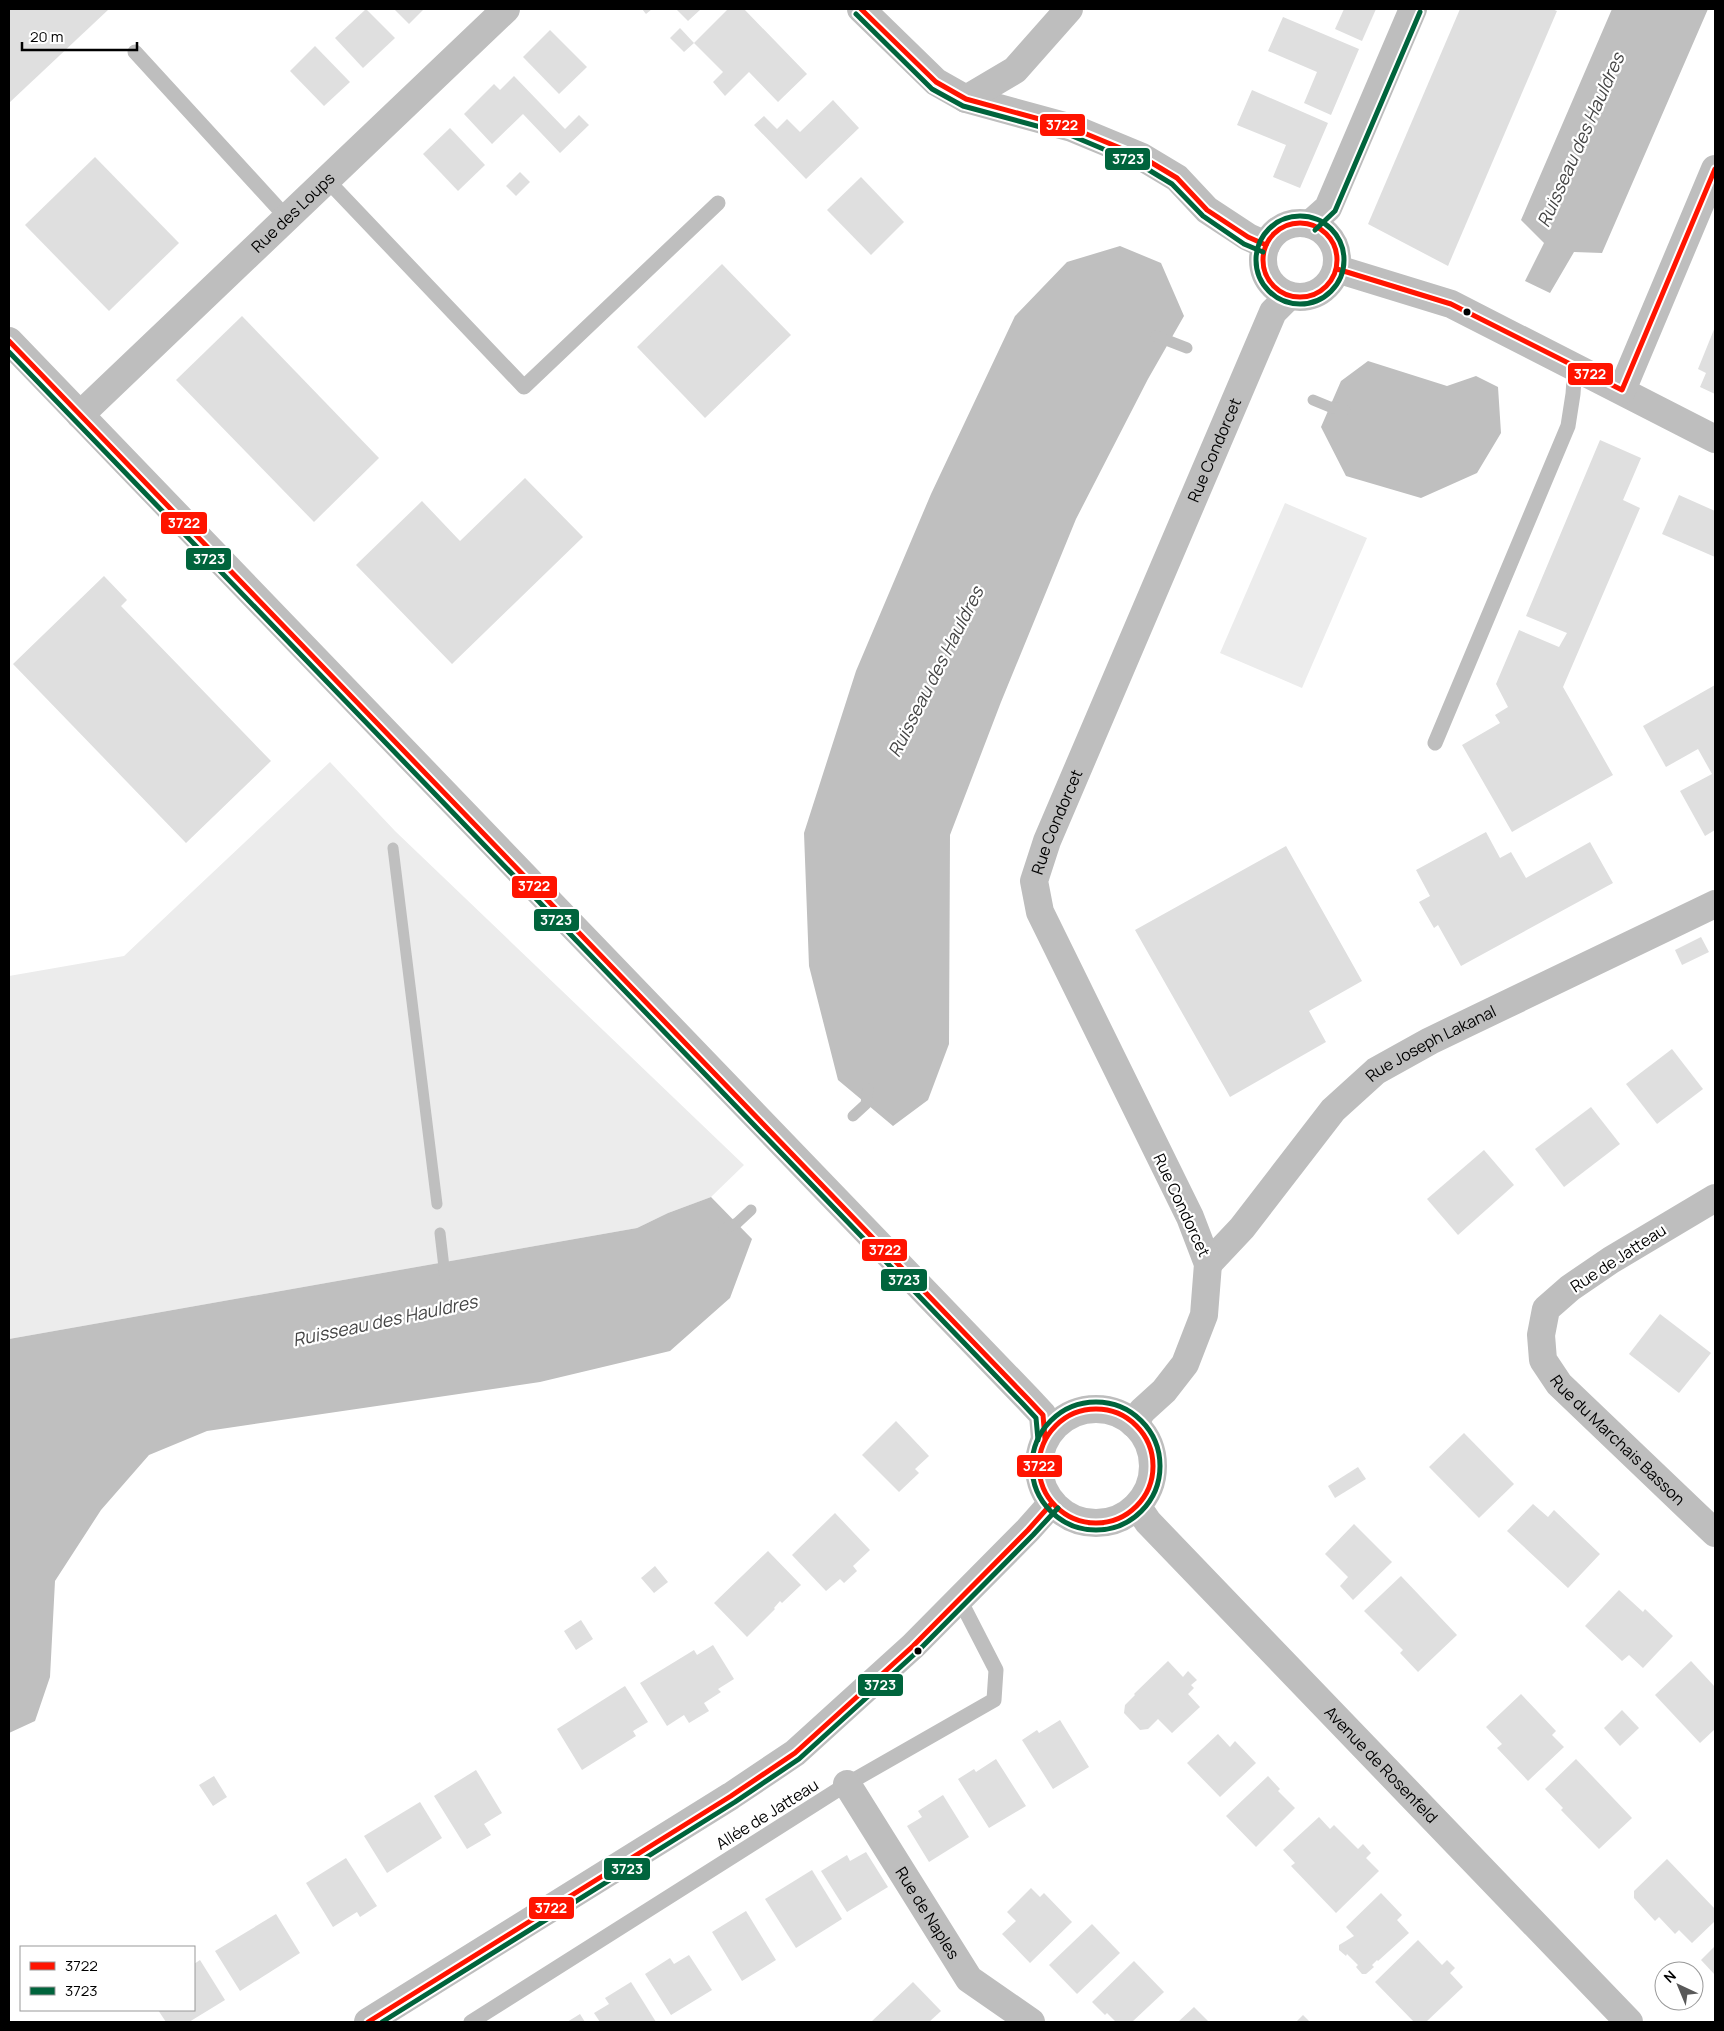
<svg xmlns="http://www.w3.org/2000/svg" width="1724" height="2031" font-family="Manrope,sans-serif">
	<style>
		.green { fill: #ececec }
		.water { fill: #bfbfbf }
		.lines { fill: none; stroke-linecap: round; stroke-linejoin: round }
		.stream { stroke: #bfbfbf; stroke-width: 11 }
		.building { fill: #dfdfdf }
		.lane { stroke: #bebebe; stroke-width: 15 }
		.street { stroke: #bebebe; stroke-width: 28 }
		.bus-1-casing { stroke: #fff; stroke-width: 9 }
		.bus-2-casing { stroke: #fff; stroke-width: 9 }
		.bus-1 { stroke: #ff1400; stroke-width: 5 }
		.bus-2 { stroke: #00643c; stroke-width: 5 }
		.bus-dot { fill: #000; stroke: #fff; stroke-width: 2 }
		.labels { text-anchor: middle; stroke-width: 4.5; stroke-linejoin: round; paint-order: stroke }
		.street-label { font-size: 16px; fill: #000; stroke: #fff }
		.water-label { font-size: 18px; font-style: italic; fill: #444; stroke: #fff }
		.line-badge { stroke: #fff; stroke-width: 2 }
		.badge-label { font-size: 14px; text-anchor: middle; font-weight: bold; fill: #fff }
	</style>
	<rect width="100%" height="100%" fill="#fff"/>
	<!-- green -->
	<g class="green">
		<path d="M1285,503L1367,538L1302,688L1220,653Z"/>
		<path d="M330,762L395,831L744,1165L711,1197L668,1213L637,1228L9,1339V976L124,956Z"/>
	</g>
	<!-- water -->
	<g class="water">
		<path d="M1612,9H1708L1602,253L1574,252L1550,293L1525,281L1544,243L1521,220Z"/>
		<path d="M1120,246L1161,263L1184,316L1148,379L1076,519L1001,702L950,835L949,1044L928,1100L893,1126L838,1080L809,966L804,833L856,671L931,494L1015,316L1067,262Z"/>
		<path d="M1368,361L1447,386L1476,376L1498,387L1501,433L1477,473L1421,498L1346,476L1321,427L1341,381Z"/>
		<path d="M711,1197L752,1239L730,1298L670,1351L540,1382L207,1431L149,1455L101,1510L55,1581L50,1677L35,1721L9,1733V1339L637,1228L668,1213Z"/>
	</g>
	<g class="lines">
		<!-- stream -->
		<g class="stream">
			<path d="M1156,336L1187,348"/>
			<path d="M1313,400L1330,407L1345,410"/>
			<path d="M393,848L437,1204"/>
			<path d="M853,1116L866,1104L868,1089"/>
			<path d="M724,1229L737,1223L751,1210"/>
			<path d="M440,1233L445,1276"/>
		</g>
	</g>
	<!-- building -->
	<g class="building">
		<path d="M9,9H109L9,103Z"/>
		<path d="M366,9L395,38L363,68L335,38Z"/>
		<path d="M394,9H424L409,24Z"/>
		<path d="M642,9H652L646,14Z"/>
		<path d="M676,9H701L688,21Z"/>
		<path d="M728,9H744L807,74L778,102L749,72L725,96L713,82L723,72L694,43Z"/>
		<path d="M1344,9H1376L1362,41L1335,29Z"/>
		<path d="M1460,9H1552L1557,11L1448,266L1368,224Z"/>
		<path d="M1283,17L1359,49L1331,115L1304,103L1317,72L1268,51Z"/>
		<path d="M680,28L694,43L684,52L670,38Z"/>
		<path d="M550,30L587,67L559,94L523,57Z"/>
		<path d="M315,46L350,82L324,106L290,71Z"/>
		<path d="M514,76L565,129L579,115L589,125L560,153L523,114L492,144L464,114L494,84L500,90Z"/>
		<path d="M1252,90L1328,123L1300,188L1273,177L1286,145L1237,125Z"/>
		<path d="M833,100L859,128L806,179L754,125L764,116L777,129L787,119L800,132Z"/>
		<path d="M450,128L485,165L458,191L423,154Z"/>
		<path d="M95,157L179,243L109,311L25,225Z"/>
		<path d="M520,172L530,182L516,196L506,186Z"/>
		<path d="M861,177L904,222L871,255L827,210Z"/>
		<path d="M722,264L791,335L705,418L637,347Z"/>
		<path d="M242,316L379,458L314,522L176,380Z"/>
		<path d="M1715,327V394L1700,387L1706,373L1698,369Z"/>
		<path d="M1600,440L1641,458L1623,500L1640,508L1563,687L1613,775L1512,832L1462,745L1500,723L1495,715L1508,707L1496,684L1519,630L1559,647L1567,633L1526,616Z"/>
		<path d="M525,478L583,537L452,664L356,565L422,501L460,541Z"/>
		<path d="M1679,495L1715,511V557L1662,534Z"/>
		<path d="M104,576L127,600L121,606L271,761L186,843L13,664Z"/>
		<path d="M1715,685V830L1705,836L1680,791L1712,774L1698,749L1666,767L1643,726Z"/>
		<path d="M1486,832L1500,858L1511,852L1526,878L1590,842L1613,883L1461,966L1438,925L1434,928L1419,902L1430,896L1416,870Z"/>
		<path d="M1286,846L1362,981L1309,1011L1326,1042L1230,1097L1135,930Z"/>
		<path d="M1701,937L1709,952L1682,965L1675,950Z"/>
		<path d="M1672,1049L1703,1089L1657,1124L1626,1084Z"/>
		<path d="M1591,1107L1620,1144L1564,1187L1535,1149Z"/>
		<path d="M1484,1150L1514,1185L1458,1235L1427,1199Z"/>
		<path d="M1660,1314L1711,1353L1679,1393L1629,1354Z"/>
		<path d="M896,1421L929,1456L915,1469L919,1473L899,1492L862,1455Z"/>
		<path d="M1464,1433L1514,1484L1479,1518L1429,1467Z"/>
		<path d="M1358,1467L1366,1479L1335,1498L1328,1486Z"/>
		<path d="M1533,1504L1548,1517L1554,1510L1600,1554L1568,1588L1507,1531Z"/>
		<path d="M835,1513L870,1550L853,1566L857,1571L844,1583L840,1579L826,1591L792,1555Z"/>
		<path d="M1354,1524L1392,1562L1353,1600L1340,1586L1348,1577L1325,1554Z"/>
		<path d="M768,1551L801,1585L782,1603L780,1601L774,1608L775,1609L747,1637L714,1603Z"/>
		<path d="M655,1566L668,1582L654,1593L641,1578Z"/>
		<path d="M1401,1576L1457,1635L1418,1672L1400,1653L1403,1650L1364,1611Z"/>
		<path d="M1619,1590L1643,1612L1645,1609L1673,1636L1643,1668L1629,1655L1622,1661L1585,1626Z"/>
		<path d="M581,1620L593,1639L576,1650L564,1631Z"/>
		<path d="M713,1645L734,1679L718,1689L721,1692L704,1703L709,1711L689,1723L684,1715L667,1726L640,1683L694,1650L697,1655Z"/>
		<path d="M1168,1661L1183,1677L1188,1671L1197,1680L1191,1685L1194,1688L1188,1694L1200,1707L1172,1733L1158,1719L1148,1729L1140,1730L1124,1713L1125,1705L1135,1695L1134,1694Z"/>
		<path d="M1691,1661L1715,1687V1729L1700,1743L1655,1695Z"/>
		<path d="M625,1686L648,1722L633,1731L636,1736L582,1770L557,1729Z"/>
		<path d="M1521,1694L1556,1731L1552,1735L1564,1747L1528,1781L1497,1748L1502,1744L1486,1727Z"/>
		<path d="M1622,1710L1639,1728L1620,1746L1604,1728Z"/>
		<path d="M1060,1720L1089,1767L1053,1789L1022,1740L1037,1730L1039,1733Z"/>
		<path d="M1218,1734L1230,1747L1235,1741L1256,1763L1220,1797L1187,1763Z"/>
		<path d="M996,1759L1026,1806L989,1828L958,1779L974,1769L976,1772Z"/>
		<path d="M1576,1759L1632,1818L1599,1849L1561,1810L1563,1808L1545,1789Z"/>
		<path d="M476,1770L502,1813L484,1824L491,1835L467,1849L434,1796Z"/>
		<path d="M214,1776L227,1797L213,1806L199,1785Z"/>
		<path d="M1268,1776L1280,1789L1278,1791L1295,1808L1256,1847L1226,1816Z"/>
		<path d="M943,1795L969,1837L929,1862L907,1826L922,1817L918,1811Z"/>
		<path d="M420,1802L442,1838L387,1873L364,1836Z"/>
		<path d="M1319,1817L1330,1829L1334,1825L1358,1849L1363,1844L1371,1853L1366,1858L1379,1871L1336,1913L1291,1866L1295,1863L1283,1850Z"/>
		<path d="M866,1852L888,1887L847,1912L821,1871L847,1855L850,1861Z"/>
		<path d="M346,1858L377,1906L360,1917L357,1912L333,1927L306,1883Z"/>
		<path d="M1667,1859L1715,1909V1921L1692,1943L1679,1930L1675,1934L1659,1917L1655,1921L1634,1898V1891Z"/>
		<path d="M812,1870L842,1919L796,1948L765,1899Z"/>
		<path d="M1031,1888L1040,1897L1044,1893L1072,1922L1030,1963L1002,1934L1016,1921L1007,1912Z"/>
		<path d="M1381,1893L1402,1915L1397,1920L1409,1933L1378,1961L1377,1960L1372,1965L1374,1967L1366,1974H1362L1356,1967L1358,1965L1347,1954L1346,1956L1339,1950V1945L1354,1936L1346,1927Z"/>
		<path d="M746,1911L776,1960L742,1981L712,1932Z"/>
		<path d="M276,1914L300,1953L240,1991L215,1951Z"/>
		<path d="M1092,1924L1120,1953L1077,1994L1049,1965Z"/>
		<path d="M1418,1940L1442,1965L1447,1960L1455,1968L1450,1973L1463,1987L1426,2022H1414L1375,1982Z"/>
		<path d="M1715,1946V1975L1701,1960Z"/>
		<path d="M689,1955L712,1990L671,2015L645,1974L670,1958L674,1964Z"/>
		<path d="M200,1960L225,2000L189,2022H166L158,2010H194V1964Z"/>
		<path d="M1134,1961L1164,1992L1132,2022H1116L1107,2013L1105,2015L1092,2002Z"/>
		<path d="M631,1982L656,2022H600L594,2013L609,2004L605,1998Z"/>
		<path d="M913,1982L941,2011L929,2022H871Z"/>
		<path d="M1194,2007L1209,2022H1178Z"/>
		<path d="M580,2014L585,2022H567Z"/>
		<path d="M1303,2015L1310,2022H1296Z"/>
	</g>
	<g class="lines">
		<!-- lane -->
		<g class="lane">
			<path d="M135,52L287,218"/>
			<path d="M327,180L524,387L718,203"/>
			<path d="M1435,743L1568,426L1573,394L1575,366"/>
			<path d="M471,2022L847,1784L994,1700L996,1670L960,1600"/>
		</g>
		<!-- street -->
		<g class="street">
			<path d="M861,9L936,82L966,99L1072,128L1142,157L1177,178L1207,210L1248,237L1266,245"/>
			<path d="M966,99L1015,70L1069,9"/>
			<circle cx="1300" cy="260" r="37"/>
			<path d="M1310,224L1328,208L1413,9"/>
			<path d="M1337,269L1451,304L1715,439"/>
			<path d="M9,341L1028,1399L1043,1415L1045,1439"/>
			<path d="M1622,390L1715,169"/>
			<path id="s1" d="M80,415L506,9"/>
			<path id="s2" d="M1715,1198L1611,1260L1570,1288L1546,1309L1541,1335L1543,1360L1559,1384L1715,1533"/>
			<path id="s3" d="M1208,1264L1242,1228L1333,1110L1376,1071L1430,1041L1715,904"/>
			<circle cx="1096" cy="1466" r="57"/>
			<path id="s4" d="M1134,1424L1142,1411L1164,1391L1185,1364L1204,1315L1208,1264L1190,1217L1040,912L1034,881L1047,841L1273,312L1289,296"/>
			<path id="s5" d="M1137,1506L1148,1522L1629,2022"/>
			<path id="s6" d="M847,1784L969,1979L1031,2022"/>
			<path d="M368,2022L731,1796L795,1753L913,1646L1028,1530L1052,1503"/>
		</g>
		<defs>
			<g id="bus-1">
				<path d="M861,9L936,82L966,99L1072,128L1142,157L1177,178L1207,210L1248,237L1266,245"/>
				<circle cx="1300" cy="260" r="37"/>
				<path d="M1337,269L1451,304L1622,390L1715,169"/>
				<path d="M9,341L1028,1399L1043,1415L1045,1439"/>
				<circle cx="1096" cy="1466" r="57"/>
				<path d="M368,2022L731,1796L795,1753L913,1646L1028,1530L1052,1503"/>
			</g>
			<g id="bus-2">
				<path d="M856,14L932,89L963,106L1070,135L1139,164L1172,184L1203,216L1244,244L1263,252"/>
				<circle cx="1300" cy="260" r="44"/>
				<path d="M1315,230L1335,211L1420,12"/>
				<path d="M9,352L1023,1404L1036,1418L1038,1440"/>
				<circle cx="1096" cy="1466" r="64"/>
				<path d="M382,2022L735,1802L799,1759L918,1651L1033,1535L1058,1508"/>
			</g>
		</defs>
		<!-- bus-1 casing -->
		<use href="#bus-1" class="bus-1-casing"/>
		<!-- bus-2 casing -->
		<use href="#bus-2" class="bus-2-casing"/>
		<!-- bus-1 -->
		<use href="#bus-1" class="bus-1"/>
		<!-- bus-2 -->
		<use href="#bus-2" class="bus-2"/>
	</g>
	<!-- markers -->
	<g class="bus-dot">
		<circle cx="1467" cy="312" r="4.5"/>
		<circle cx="918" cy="1651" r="4.5"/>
	</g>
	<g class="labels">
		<!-- street labels -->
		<g class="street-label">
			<text dy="6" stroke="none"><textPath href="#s1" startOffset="294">Rue des Loups</textPath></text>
			<text dy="6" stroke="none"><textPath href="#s4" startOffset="1072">Rue Condorcet</textPath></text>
			<text dy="6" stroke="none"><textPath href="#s4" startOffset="668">Rue Condorcet</textPath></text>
			<text dy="6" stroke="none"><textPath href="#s3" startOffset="318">Rue Joseph Lakanal</textPath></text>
			<text transform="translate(1182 1205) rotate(65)" y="6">Rue Condorcet</text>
			<text transform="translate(1618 1258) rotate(-33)" y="6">Rue de Jatteau</text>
			<text dy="6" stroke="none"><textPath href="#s2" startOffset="364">Rue du Marchais Basson</textPath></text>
			<text dy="6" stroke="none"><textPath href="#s5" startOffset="356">Avenue de Rosenfeld</textPath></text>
			<text transform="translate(767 1814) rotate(-32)" y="6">Allée de Jatteau</text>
			<text dy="6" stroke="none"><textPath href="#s6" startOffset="152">Rue de Naples</textPath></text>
		</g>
		<!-- water labels -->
		<g class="water-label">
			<text transform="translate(1581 140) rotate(-66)" y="6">Ruisseau des Hauldres</text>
			<text transform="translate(936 672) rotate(-63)" y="6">Ruisseau des Hauldres</text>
			<text transform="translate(385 1321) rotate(-12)" y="6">Ruisseau des Hauldres</text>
		</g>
	</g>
	<g class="line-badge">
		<rect x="1039" y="113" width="47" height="24" rx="5" fill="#ff1400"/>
		<rect x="1104" y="147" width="47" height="24" rx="5" fill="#00643c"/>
		<rect x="1567" y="362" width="47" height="24" rx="5" fill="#ff1400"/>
		<rect x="160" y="511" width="48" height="24" rx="5" fill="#ff1400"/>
		<rect x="185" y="547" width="47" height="24" rx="5" fill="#00643c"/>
		<rect x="511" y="875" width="47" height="24" rx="5" fill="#ff1400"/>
		<rect x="533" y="908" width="47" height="24" rx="5" fill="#00643c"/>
		<rect x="861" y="1238" width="47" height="24" rx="5" fill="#ff1400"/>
		<rect x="880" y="1268" width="48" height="24" rx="5" fill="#00643c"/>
		<rect x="1016" y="1454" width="47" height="24" rx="5" fill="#ff1400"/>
		<rect x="857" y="1673" width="47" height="24" rx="5" fill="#00643c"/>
		<rect x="603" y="1857" width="48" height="24" rx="5" fill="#00643c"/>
		<rect x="528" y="1896" width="47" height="24" rx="5" fill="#ff1400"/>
	</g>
	<g class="badge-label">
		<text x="1062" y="130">3722</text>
		<text x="1128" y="164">3723</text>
		<text x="1590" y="379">3722</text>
		<text x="184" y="528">3722</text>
		<text x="209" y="564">3723</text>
		<text x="534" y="891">3722</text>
		<text x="556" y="925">3723</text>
		<text x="885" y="1255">3722</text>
		<text x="904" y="1285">3723</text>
		<text x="1039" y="1471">3722</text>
		<text x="880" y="1690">3723</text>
		<text x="627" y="1874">3723</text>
		<text x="551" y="1913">3722</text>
	</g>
	<!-- border -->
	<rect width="1724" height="2031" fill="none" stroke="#000000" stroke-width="20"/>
	<!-- legend -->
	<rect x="20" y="1946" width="175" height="65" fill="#ffffff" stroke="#999999"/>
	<rect x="30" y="1962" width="25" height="8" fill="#ff1400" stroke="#999999"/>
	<text x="65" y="1971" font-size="15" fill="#000000">3722</text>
	<rect x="30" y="1987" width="25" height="8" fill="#00643c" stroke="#999999"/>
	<text x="65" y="1996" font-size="15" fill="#000000">3723</text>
	<!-- north arrow -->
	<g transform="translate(1679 1986) rotate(316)"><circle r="24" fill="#ffffff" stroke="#999999"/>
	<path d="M0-4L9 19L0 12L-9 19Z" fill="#595959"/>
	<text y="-8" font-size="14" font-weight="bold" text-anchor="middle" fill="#000000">N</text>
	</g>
	<!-- scale -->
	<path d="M22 42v8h115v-8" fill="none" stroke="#000000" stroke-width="2.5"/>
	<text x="30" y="42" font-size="15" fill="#000000" stroke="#ffffff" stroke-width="4" paint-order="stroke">20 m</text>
</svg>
